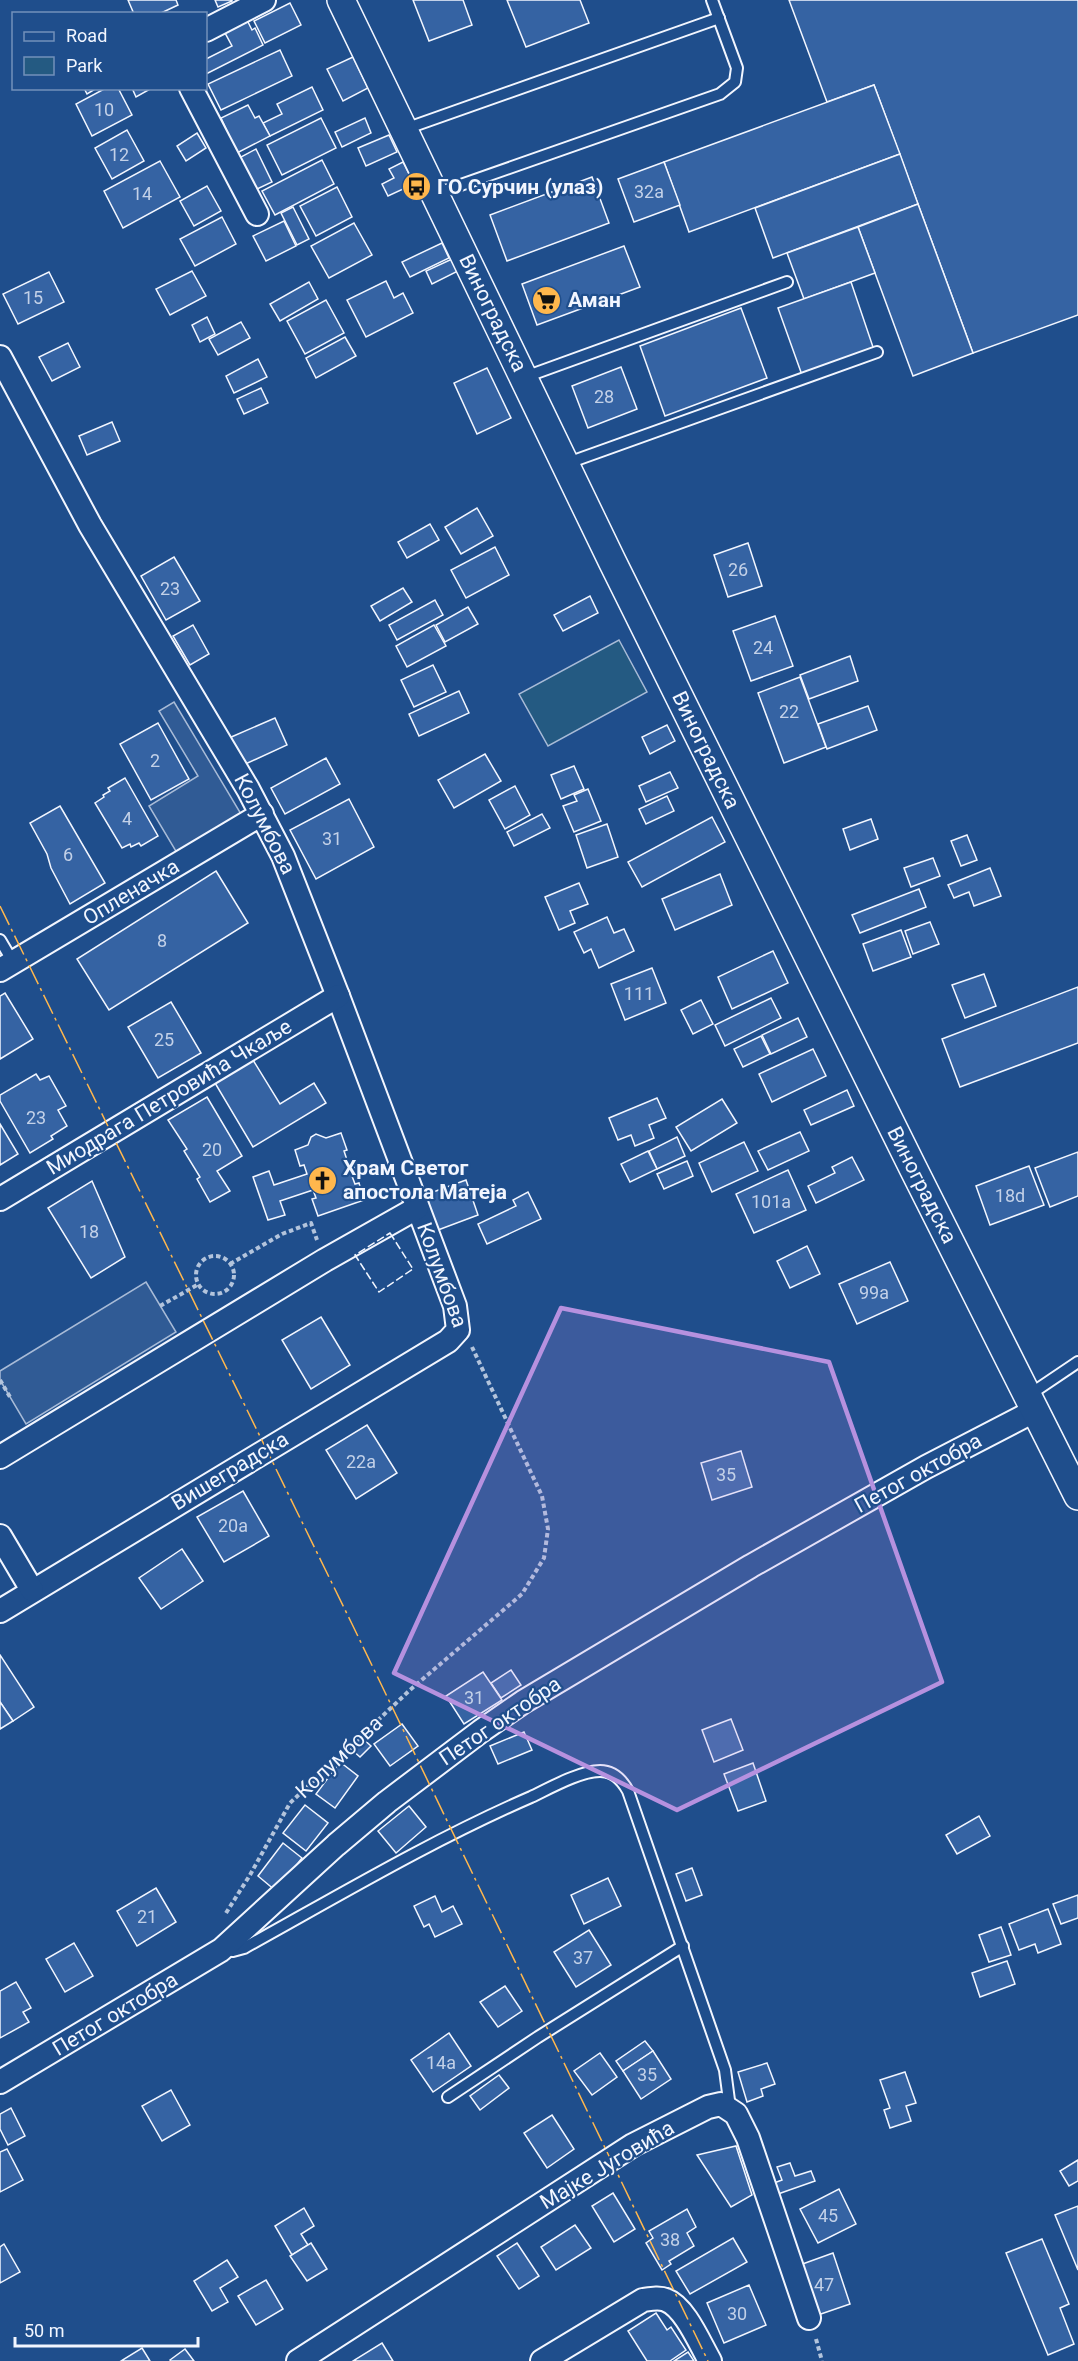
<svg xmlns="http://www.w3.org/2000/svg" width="1078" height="2361" font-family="Roboto,sans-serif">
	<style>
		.green { fill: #245a82; stroke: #a8bbd7; stroke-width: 1.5 }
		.parking { fill: #305b95; stroke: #a8bbd7; stroke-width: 1.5 }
		.building { fill: #3563a3; stroke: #f2f6ff; stroke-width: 1.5 }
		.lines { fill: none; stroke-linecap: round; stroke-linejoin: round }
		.service-casing { stroke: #f2f6ff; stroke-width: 14 }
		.minor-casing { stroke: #f2f6ff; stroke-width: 26 }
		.tertiary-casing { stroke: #f2f6ff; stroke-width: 30 }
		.path { stroke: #b3c4dc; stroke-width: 4; stroke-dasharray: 4.5 3; stroke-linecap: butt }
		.service { stroke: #1f4e8c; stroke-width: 10 }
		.minor { stroke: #1f4e8c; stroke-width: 22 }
		.tertiary { stroke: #1f4e8c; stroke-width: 27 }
		.fence { stroke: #f2f6ff; stroke-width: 1.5; stroke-dasharray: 8 3; stroke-linecap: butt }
		.power { stroke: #ffb74d; stroke-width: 1.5; stroke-dasharray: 21 4.5 3 4.5; stroke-linecap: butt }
		.marked { fill: #b691df; fill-opacity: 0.2; stroke: #b691df; stroke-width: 4.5; stroke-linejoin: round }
		.labels { text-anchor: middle; stroke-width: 4.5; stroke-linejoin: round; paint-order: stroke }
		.number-label { font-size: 18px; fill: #c3d1e8 }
		.poi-label { font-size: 21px; font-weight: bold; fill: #f2f6ff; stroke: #1f4e8c; text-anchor: start }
		.street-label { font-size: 21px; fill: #f2f6ff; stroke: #1f4e8c }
	</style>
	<rect width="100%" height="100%" fill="#1f4e8c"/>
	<!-- green -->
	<path class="green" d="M619,640L647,692L548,746L519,694Z"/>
	<!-- parking -->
	<g class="parking">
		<path d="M174,702L241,814L177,853L149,806L198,776L159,711Z"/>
		<path d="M146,1282L176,1332L26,1424L0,1380V1371Z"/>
	</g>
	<!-- building -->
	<g class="building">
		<path d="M128,0H176L178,5L159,14H134Z"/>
		<path d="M215,0H232V1L218,7Z"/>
		<path d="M413,0H463L472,25L429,41Z"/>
		<path d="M507,0H580L589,23L526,47Z"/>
		<path d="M789,0H1078V315L973,353L874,85L827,102Z"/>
		<path d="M290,3L301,25L265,43L254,21Z"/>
		<path d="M247,20L252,30L255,28L263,45L206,74V59L232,46L224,31Z"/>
		<path d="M280,50L292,76L221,110L208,84Z"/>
		<path d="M353,57L368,88L343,101L327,69Z"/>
		<path d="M874,85L900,154L689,232L664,162Z"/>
		<path d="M312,87L323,110L270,136L263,123L282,114L277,104Z"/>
		<path d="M84,88H97L87,94Z"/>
		<path d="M106,88H118L132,115L92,136L76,104Z"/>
		<path d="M132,88H152L136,97Z"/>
		<path d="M248,105L255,118L259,116L270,136L237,153L221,118Z"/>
		<path d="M321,118L336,148L282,175L267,145Z"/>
		<path d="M365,118L371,133L342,147L335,132Z"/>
		<path d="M127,130L144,161L112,179L95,148Z"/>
		<path d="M197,133L206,148L186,161L177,146Z"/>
		<path d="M389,135L397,152L366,166L358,148Z"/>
		<path d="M256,149L272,182L255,190L239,158Z"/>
		<path d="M900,154L918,204L773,258L755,208Z"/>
		<path d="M322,160L334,184L275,215L262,191Z"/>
		<path d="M160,161L180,197L123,228L104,191Z"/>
		<path d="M403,162L414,184L388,196L382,184L394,178L389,169Z"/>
		<path d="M664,162L680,205L634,222L618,179Z"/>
		<path d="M592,177L609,223L507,261L490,215Z"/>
		<path d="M207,186L221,211L194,226L180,201Z"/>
		<path d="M337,187L352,217L316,236L300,206Z"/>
		<path d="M918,204L973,353L913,376L858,227Z"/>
		<path d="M293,207L309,239L297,245L281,213Z"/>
		<path d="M222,217L236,244L195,266L180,239Z"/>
		<path d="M284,221L296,246L266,261L253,236Z"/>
		<path d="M354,223L372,255L329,278L311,246Z"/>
		<path d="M858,227L875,273L804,299L787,253Z"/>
		<path d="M442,243L449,258L410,277L402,262Z"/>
		<path d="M624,246L640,287L537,325L522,284Z"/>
		<path d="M452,259L458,271L432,284L426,271Z"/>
		<path d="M192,271L206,296L170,315L156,289Z"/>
		<path d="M49,272L64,302L18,324L3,294Z"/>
		<path d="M386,281L394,298L403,293L413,313L366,337L347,300Z"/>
		<path d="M309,282L318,299L280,321L270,304Z"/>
		<path d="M851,282L874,350L802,375L778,308Z"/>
		<path d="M326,300L344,333L305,354L287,321Z"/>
		<path d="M741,308L767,378L665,416L640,346Z"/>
		<path d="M207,317L215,334L200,342L192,325Z"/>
		<path d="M241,322L250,338L218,355L209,339Z"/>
		<path d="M345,337L356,356L316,378L306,358Z"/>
		<path d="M68,343L80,367L52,381L39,357Z"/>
		<path d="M258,359L267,377L234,393L226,376Z"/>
		<path d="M621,367L637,409L588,428L572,386Z"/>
		<path d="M487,368L511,418L477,434L454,383Z"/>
		<path d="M261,388L268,403L244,414L237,399Z"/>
		<path d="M112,422L120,441L87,455L79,436Z"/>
		<path d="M477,508L493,536L461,554L445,527Z"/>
		<path d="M430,524L439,540L407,558L398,542Z"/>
		<path d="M748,543L762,586L728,597L714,555Z"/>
		<path d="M495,547L509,575L466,598L451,570Z"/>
		<path d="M174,557L200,601L166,620L141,576Z"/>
		<path d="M403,588L412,602L380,621L371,606Z"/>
		<path d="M590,596L598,613L563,631L554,615Z"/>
		<path d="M435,600L443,615L397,640L389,625Z"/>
		<path d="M468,607L478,624L445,642L436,625Z"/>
		<path d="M775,616L793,666L751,681L733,631Z"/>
		<path d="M193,625L209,654L190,665L173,636Z"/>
		<path d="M434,625L446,646L407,667L396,646Z"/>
		<path d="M850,656L858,681L809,699L800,675Z"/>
		<path d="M433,665L446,692L414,707L401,680Z"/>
		<path d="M800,677L826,747L784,763L758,693Z"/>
		<path d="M459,691L469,713L419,736L409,714Z"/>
		<path d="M868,706L877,730L827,749L818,724Z"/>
		<path d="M275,718L287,745L241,766L229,738Z"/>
		<path d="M158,723L189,779L151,800L120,744Z"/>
		<path d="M667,725L675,741L650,754L642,737Z"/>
		<path d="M485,754L501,781L454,808L438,780Z"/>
		<path d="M326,758L340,784L285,814L271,788Z"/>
		<path d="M574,766L584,789L561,799L551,775Z"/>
		<path d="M670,772L678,788L646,802L639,786Z"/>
		<path d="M125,778L158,836L141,846L139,843L131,847L130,844L122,848L95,803L104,797L103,795L110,791L108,788Z"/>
		<path d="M515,786L530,815L505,829L489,800Z"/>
		<path d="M588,789L601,821L574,832L563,806L577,801L574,795Z"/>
		<path d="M667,796L674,811L646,824L639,809Z"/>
		<path d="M349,799L374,847L316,879L290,830Z"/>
		<path d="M60,806L105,883L70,904L51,868L47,854L30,823Z"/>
		<path d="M542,814L550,828L514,846L507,832Z"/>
		<path d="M712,817L725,842L642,887L628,862Z"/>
		<path d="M871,819L878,839L850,850L843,829Z"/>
		<path d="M607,824L618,857L587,868L576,835Z"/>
		<path d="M967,835L977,860L961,866L951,841Z"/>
		<path d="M933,858L940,876L911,887L904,868Z"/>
		<path d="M990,868L1001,896L974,906L969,892L954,898L948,885Z"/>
		<path d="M216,871L248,923L109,1010L77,959Z"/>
		<path d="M720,874L732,905L675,930L662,899Z"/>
		<path d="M579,883L588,904L570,911L575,923L559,930L545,897Z"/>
		<path d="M919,889L926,907L860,933L852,915Z"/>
		<path d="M607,917L614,933L624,929L634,951L599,968L591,949L584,953L574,932Z"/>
		<path d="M930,922L939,944L913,954L905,931Z"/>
		<path d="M901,930L911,957L873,971L863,944Z"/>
		<path d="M773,951L788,983L732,1009L718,977Z"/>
		<path d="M652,968L666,1003L625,1020L611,984Z"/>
		<path d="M984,974L996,1006L965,1018L952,985Z"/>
		<path d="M1078,987V1043L960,1087L942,1039Z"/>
		<path d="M5,993L33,1039L0,1059V996Z"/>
		<path d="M771,998L781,1018L725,1046L715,1025Z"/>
		<path d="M701,1000L713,1024L693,1034L681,1010Z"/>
		<path d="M171,1002L201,1053L158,1078L128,1027Z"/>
		<path d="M798,1018L807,1037L771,1054L762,1035Z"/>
		<path d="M761,1036L770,1054L743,1067L734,1049Z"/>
		<path d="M813,1049L826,1076L772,1102L759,1074Z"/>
		<path d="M253,1060L280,1104L314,1083L326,1103L253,1147L215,1083Z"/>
		<path d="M36,1074L40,1080L49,1076L66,1106L58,1110L67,1126L51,1136L53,1139L30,1153L0,1101V1095Z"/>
		<path d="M847,1090L854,1106L811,1125L804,1110Z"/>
		<path d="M207,1097L242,1156L217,1171L230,1191L210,1202L197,1179L200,1177L184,1151L187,1149L168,1120Z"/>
		<path d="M657,1098L666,1118L649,1125L654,1138L635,1146L631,1135L618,1140L609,1118Z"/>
		<path d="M722,1099L737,1123L691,1151L676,1127Z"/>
		<path d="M0,1124L18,1154L0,1165Z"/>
		<path d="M800,1132L809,1151L768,1170L758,1151Z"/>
		<path d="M341,1133L347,1150L344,1151L347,1160L354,1165L355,1171L352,1176L355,1184L359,1183L364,1200L318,1216L312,1199L316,1198L313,1190L280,1201L285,1215L268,1220L253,1177L269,1171L274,1185L307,1174L304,1165L300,1166L295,1150L308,1145L311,1137L316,1134L326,1138Z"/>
		<path d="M677,1137L685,1156L657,1169L649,1151Z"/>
		<path d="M744,1142L758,1171L712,1192L699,1163Z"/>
		<path d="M648,1151L657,1169L630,1182L621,1164Z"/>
		<path d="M1078,1152V1196L1050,1207L1035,1168Z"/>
		<path d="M852,1157L864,1180L816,1203L808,1186L835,1173L832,1167Z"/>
		<path d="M687,1161L693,1176L664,1189L657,1174Z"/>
		<path d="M1029,1166L1044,1205L990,1225L976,1186Z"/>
		<path d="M788,1170L806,1210L754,1233L736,1194Z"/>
		<path d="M466,1180L478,1215L438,1230L425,1195Z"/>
		<path d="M92,1181L125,1257L91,1278L48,1208Z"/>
		<path d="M528,1192L541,1219L487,1244L478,1224L516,1206L513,1200Z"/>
		<path d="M807,1246L820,1274L790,1288L777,1261Z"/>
		<path d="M890,1262L908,1301L857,1324L839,1284Z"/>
		<path d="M321,1317L350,1365L311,1389L282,1340Z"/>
		<path d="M367,1425L397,1473L356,1499L326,1450Z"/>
		<path d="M741,1451L752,1487L712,1500L701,1463Z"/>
		<path d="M243,1491L269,1536L224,1562L197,1517Z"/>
		<path d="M182,1549L203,1581L161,1609L139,1578Z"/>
		<path d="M0,1655L34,1707L13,1721L0,1702Z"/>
		<path d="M511,1670L521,1685L501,1698L491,1683Z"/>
		<path d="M483,1672L502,1700L464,1724L446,1696Z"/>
		<path d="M0,1702L13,1721L0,1729Z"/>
		<path d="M731,1719L743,1750L714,1762L702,1730Z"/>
		<path d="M402,1724L418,1746L390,1766L374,1744Z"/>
		<path d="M524,1732L532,1750L498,1764L490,1746Z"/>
		<path d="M361,1737L371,1746L360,1757L351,1749Z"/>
		<path d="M340,1762L358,1776L335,1808L316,1794Z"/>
		<path d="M753,1763L766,1801L738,1811L724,1774Z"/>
		<path d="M305,1805L328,1823L306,1851L283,1833Z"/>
		<path d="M409,1806L426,1827L396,1853L378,1831Z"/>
		<path d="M979,1816L990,1836L957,1854L946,1835Z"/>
		<path d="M283,1843L302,1858L276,1891L258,1876Z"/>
		<path d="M692,1868L702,1895L686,1901L676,1874Z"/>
		<path d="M608,1878L621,1906L584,1924L571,1895Z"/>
		<path d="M156,1888L176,1922L137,1946L117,1911Z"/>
		<path d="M1078,1895V1918L1061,1924L1053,1904Z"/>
		<path d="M435,1896L442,1912L453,1906L462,1924L435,1937L429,1924L424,1927L414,1906Z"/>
		<path d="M1048,1909L1061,1944L1038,1953L1035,1944L1019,1950L1009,1924Z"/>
		<path d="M1001,1927L1011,1955L989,1962L979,1935Z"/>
		<path d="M589,1930L611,1965L576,1987L554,1952Z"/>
		<path d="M74,1943L93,1976L65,1992L46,1959Z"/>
		<path d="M1007,1961L1015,1984L980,1997L972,1973Z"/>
		<path d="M16,1982L31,2008L23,2012L29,2022L0,2038V1991Z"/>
		<path d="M505,1986L522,2011L498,2027L480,2002Z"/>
		<path d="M449,2033L471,2066L433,2092L411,2060Z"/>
		<path d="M645,2041L653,2051L623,2071L616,2061Z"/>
		<path d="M653,2051L671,2079L641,2099L623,2071Z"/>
		<path d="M600,2053L617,2077L592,2095L574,2071Z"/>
		<path d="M767,2063L775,2084L761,2089L763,2096L747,2102L738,2072Z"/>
		<path d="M905,2072L916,2103L906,2106L911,2121L890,2128L884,2110L890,2108L880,2080Z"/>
		<path d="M499,2075L509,2088L480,2110L470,2096Z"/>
		<path d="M171,2090L190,2125L162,2141L142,2106Z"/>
		<path d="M11,2108L25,2136L8,2145L0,2129V2114Z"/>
		<path d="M552,2115L574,2149L547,2168L524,2133Z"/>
		<path d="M736,2146L752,2195L731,2207L697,2155Z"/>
		<path d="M7,2149L23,2180L0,2192V2152Z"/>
		<path d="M1078,2160V2181L1069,2186L1060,2171Z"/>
		<path d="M790,2163L795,2176L811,2171L815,2181L778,2194L774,2183L782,2180L777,2167Z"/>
		<path d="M839,2189L856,2224L818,2243L800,2209Z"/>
		<path d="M613,2193L635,2229L614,2242L592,2206Z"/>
		<path d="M1078,2206V2270L1055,2215Z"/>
		<path d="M304,2208L314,2226L301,2234L308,2245L292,2255L275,2226Z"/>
		<path d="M687,2209L696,2227L687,2233L694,2246L669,2261L671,2264L662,2270L646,2243L653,2238L649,2231Z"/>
		<path d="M575,2225L591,2248L556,2270L541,2247Z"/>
		<path d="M733,2238L747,2262L690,2294L676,2271Z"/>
		<path d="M1042,2239L1069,2304L1060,2308L1074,2344L1048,2355L1006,2253Z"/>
		<path d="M311,2243L327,2269L307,2281L290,2256Z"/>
		<path d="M517,2243L539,2276L519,2289L497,2256Z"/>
		<path d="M4,2244L20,2272L0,2283V2247Z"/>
		<path d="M833,2253L850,2304L815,2316L797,2266Z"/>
		<path d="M227,2260L238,2277L220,2288L228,2302L212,2311L194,2281Z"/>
		<path d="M266,2280L283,2309L256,2325L238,2296Z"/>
		<path d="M749,2285L766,2325L724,2343L707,2303Z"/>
		<path d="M656,2313L667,2330L671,2327L686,2350L670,2361H647L628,2331Z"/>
		<path d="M382,2343L393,2361H353Z"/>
		<path d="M142,2348L150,2361H121Z"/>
		<path d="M185,2349L194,2361H171L170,2360Z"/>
		<path d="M688,2352L694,2361H674Z"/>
	</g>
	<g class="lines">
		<defs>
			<g id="service">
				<path d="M405,129L719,18"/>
				<path d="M435,194L720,94L735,82L737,68L712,0"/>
				<path d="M525,377L787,282"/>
				<path d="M565,464L877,352"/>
				<path d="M0,940L13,962"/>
				<path d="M1029,1395L1078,1362"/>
				<path d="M225,1950L233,1951L244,1948C338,1896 432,1840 531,1797C550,1788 580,1771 600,1771C613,1771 622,1780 628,1791L725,2070L730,2108"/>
				<path d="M448,2097L538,2037L683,1946"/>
			</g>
			<g id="minor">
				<path d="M206,30L264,0"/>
				<path d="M191,88L257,214"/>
				<path d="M0,357L90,525L248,789L283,856L338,996L455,1306L458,1330L448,1341L0,1611"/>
				<path d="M0,970L262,814"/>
				<path d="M0,1199L338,996"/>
				<path d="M0,1457L325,1260L417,1208"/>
				<path d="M0,1536L32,1590"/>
				<path d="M0,2082L221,1950L336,1845L387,1802L481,1731L523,1702L751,1566L926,1467L1036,1410"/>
				<path d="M298,2361L633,2145L708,2107L721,2104L736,2114L748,2138L809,2318"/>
				<path d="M542,2361L643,2300C650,2299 659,2297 666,2300C685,2307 700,2344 710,2361"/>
			</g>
			<path id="tertiary" d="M341,0L612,561L913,1168L1078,1496"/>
		</defs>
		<!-- service casing -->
		<use href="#service" class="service-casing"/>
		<!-- minor casing -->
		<use href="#minor" class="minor-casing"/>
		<!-- tertiary casing -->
		<use href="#tertiary" class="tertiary-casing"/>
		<!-- path -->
		<g class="path">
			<circle cx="215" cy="1275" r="19"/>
			<path d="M230,1264L282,1234L311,1223L317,1240"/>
			<path d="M160,1306L199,1284"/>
			<path d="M0,1380L10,1397"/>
			<path d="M226,1913L250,1875L290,1803L410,1690L522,1594L544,1558L548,1529L542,1496L472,1347"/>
			<path d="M816,2339L822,2361"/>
		</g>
		<!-- service -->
		<use href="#service" class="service"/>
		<!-- minor -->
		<use href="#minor" class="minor"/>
		<!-- tertiary -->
		<use href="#tertiary" class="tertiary"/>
		<!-- fence -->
		<path class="fence" d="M390,1233L413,1269L379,1292L355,1255Z"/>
		<!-- power -->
		<path class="power" d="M0,906L352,1624L708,2361"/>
	</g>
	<!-- marked area -->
	<path class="marked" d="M561,1308L829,1362L942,1682L677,1810L394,1673Z"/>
	<!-- icons -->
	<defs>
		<symbol id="bus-disc" viewBox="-11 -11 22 22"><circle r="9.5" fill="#ffb74d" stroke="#1f4e8c"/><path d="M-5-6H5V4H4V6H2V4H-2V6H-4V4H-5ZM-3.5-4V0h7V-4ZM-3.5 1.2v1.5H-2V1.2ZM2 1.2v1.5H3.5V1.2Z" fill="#111"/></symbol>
		<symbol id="supermarket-disc" viewBox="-11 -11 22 22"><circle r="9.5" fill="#ffb74d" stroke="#1f4e8c"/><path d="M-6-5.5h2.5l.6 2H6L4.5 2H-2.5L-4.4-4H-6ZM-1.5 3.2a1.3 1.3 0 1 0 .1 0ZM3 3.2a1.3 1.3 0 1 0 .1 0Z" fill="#111"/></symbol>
		<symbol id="church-disc" viewBox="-11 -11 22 22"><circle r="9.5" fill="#ffb74d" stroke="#1f4e8c"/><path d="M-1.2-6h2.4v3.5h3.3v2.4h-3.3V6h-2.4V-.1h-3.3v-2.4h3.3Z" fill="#111"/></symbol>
	</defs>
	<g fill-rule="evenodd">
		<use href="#bus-disc" x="400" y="170" width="33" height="33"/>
		<use href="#supermarket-disc" x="530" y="284" width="33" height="33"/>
		<use href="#church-disc" x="306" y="1164" width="33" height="33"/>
	</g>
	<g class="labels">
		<!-- number labels -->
		<g class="number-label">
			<text x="104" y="116">10</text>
			<text x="119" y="161">12</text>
			<text x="649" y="198">32a</text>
			<text x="142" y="200">14</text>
			<text x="33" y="304">15</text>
			<text x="604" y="403">28</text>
			<text x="738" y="576">26</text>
			<text x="170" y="595">23</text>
			<text x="763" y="654">24</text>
			<text x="789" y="718">22</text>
			<text x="155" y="767">2</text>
			<text x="127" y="825">4</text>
			<text x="332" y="845">31</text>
			<text x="68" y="861">6</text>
			<text x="162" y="947">8</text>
			<text x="639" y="1000">111</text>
			<text x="164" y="1046">25</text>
			<text x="36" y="1124">23</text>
			<text x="212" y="1156">20</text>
			<text x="1010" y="1202">18d</text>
			<text x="771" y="1208">101a</text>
			<text x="89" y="1238">18</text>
			<text x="874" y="1299">99a</text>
			<text x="361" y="1468">22a</text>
			<text x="726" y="1481">35</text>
			<text x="233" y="1532">20a</text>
			<text x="474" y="1704">31</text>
			<text x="147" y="1923">21</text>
			<text x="583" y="1964">37</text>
			<text x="441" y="2069">14a</text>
			<text x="647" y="2081">35</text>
			<text x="828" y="2222">45</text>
			<text x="670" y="2246">38</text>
			<text x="824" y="2291">47</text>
			<text x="737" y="2320">30</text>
		</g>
		<!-- poi labels -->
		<g class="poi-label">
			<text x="437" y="194">ГО Сурчин (улаз)</text>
			<text x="568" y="307">Аман</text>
			<text x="343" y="1175">Храм Светог<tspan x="343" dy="24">апостола Матеја</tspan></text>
		</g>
		<!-- street labels -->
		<g class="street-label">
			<text transform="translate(493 313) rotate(64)" y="7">Виноградска</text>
			<text transform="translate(706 750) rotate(64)" y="7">Виноградска</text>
			<text transform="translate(265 824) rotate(63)" y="7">Колумбова</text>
			<text transform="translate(131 892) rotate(-31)" y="7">Опленачка</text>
			<text transform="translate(169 1097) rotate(-31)" y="7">Миодрага Петровића Чкаље</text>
			<text transform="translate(922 1185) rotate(63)" y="7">Виноградска</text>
			<text transform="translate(442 1275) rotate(70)" y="7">Колумбова</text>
			<text transform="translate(230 1471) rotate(-31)" y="7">Вишеградска</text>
			<text transform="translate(918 1473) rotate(-29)" y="7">Петог октобра</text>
			<text transform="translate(500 1721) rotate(-34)" y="7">Петог октобра</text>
			<text transform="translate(339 1757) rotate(-43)" y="7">Колумбова</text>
			<text transform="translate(115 2014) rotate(-31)" y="7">Петог октобра</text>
			<text transform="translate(607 2165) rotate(-31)" y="7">Мајке Југовића</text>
		</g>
	</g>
	<!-- legend -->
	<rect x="12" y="12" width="195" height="78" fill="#1f4e8c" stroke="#7391ba" stroke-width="1.5"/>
	<rect x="24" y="32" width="30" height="9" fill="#1f4e8c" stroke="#7391ba" stroke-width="1.5"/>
	<text x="66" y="42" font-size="18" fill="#f2f6ff">Road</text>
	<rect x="24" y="57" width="30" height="18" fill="#245a82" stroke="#7391ba" stroke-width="1.5"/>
	<text x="66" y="72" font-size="18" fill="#f2f6ff">Park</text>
	<!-- scale -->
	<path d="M15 2337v9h183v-9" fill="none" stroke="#f2f6ff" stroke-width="3"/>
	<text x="24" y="2337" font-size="18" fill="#f2f6ff" stroke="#1f4e8c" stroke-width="4.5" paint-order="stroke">50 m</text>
</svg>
